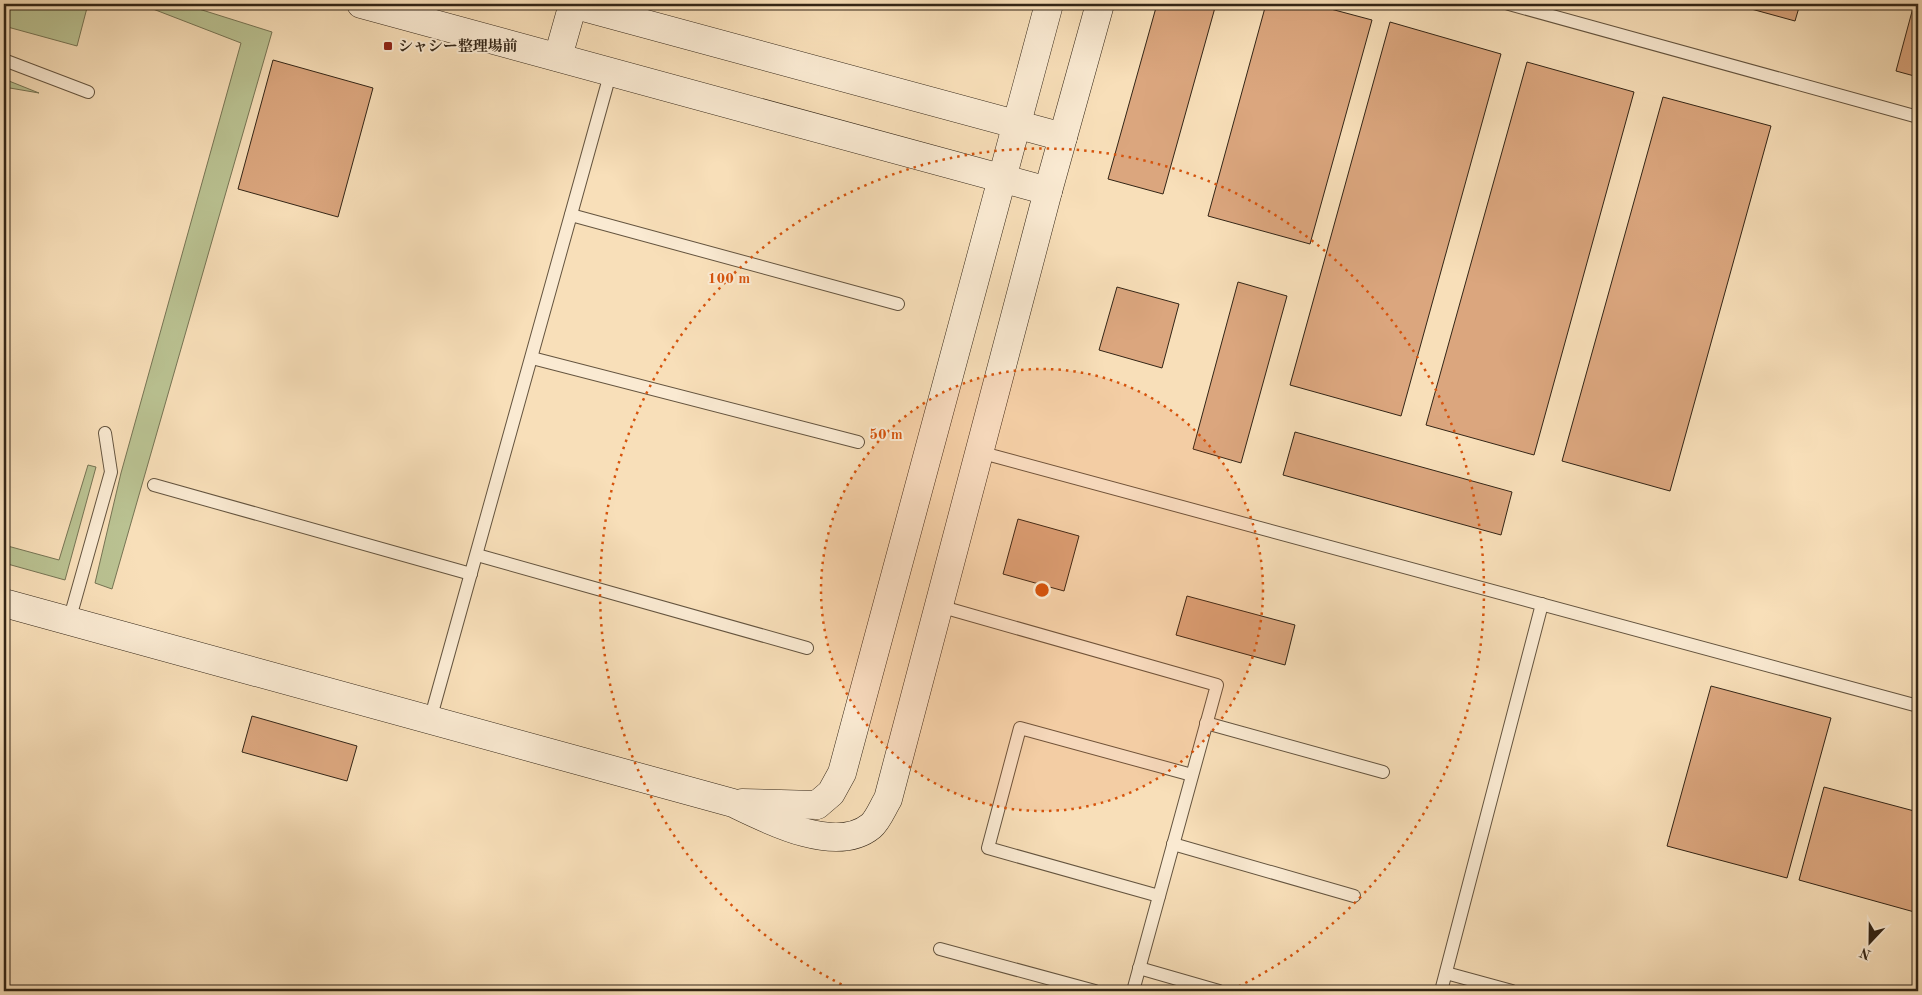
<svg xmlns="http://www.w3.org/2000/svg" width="1922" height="995" font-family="'Old Standard TT','Noto Serif JP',serif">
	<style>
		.green { fill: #bac292; stroke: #767454 }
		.building { fill: #dba67e; stroke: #332516 }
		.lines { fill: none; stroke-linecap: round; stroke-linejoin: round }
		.lane-casing { stroke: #64543f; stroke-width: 14 }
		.secondary-casing { stroke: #332516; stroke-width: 29 }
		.lane { stroke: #faead2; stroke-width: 12 }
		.secondary { stroke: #faead2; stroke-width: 28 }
		.ring { fill: none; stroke: #d6540d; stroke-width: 2.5; stroke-dasharray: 2.5 5 }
		.poi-dot { fill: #8f2418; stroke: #faead2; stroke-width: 2 }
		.labels { text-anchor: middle; stroke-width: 4; stroke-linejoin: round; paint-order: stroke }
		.poi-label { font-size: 15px; font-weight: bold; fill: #332516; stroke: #faead2; text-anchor: start }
		.centre { fill: #d6540d; stroke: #faead2; stroke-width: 2.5 }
		.ring-label { font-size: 15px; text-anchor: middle; font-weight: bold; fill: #d6540d; stroke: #faead2; stroke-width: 4; stroke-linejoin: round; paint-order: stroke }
	</style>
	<rect width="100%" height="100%" fill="#f8dfb9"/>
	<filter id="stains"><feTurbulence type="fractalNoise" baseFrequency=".004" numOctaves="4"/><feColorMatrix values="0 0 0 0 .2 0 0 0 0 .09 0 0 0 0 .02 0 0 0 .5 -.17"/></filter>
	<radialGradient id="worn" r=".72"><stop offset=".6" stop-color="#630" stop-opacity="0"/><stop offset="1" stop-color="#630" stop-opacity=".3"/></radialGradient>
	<!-- green -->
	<g class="green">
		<path d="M4,4H88L77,46L4,26Z"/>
		<path d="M140,4H183L272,32L112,589L95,583L121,473L241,43Z"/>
		<path d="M4,79L39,93L4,87Z"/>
		<path d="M88,465L96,467L65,580L4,563V545L59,560Z"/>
	</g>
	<!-- building -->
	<g class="building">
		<path d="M1157,4H1216L1163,194L1108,179Z"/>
		<path d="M1266,4H1312L1372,20L1310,244L1208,216Z"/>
		<path d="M1733,4H1800L1795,21Z"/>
		<path d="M1914,4H1918V77L1896,71Z"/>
		<path d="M1390,22L1501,54L1401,416L1290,385Z"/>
		<path d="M273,60L373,88L338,217L238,189Z"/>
		<path d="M1527,62L1634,92L1534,455L1426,425Z"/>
		<path d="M1663,97L1771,126L1670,491L1562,461Z"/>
		<path d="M1238,282L1287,296L1241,463L1193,449Z"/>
		<path d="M1117,287L1179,304L1162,368L1099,350Z"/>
		<path d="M1295,432L1512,492L1501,535L1283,475Z"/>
		<path d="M1018,519L1079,536L1064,591L1003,574Z"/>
		<path d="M1187,596L1295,625L1285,665L1176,635Z"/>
		<path d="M1711,686L1831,718L1787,878L1667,846Z"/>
		<path d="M252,716L357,746L347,781L242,752Z"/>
		<path d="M1824,787L1918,812V913L1799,880Z"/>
	</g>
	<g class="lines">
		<defs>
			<g id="lane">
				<path d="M1509,4L1918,117"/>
				<path d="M4,60L88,92"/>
				<path d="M571,215L898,304"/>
				<path d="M532,358L858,442"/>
				<path d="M979,452L1918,706"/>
				<path d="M154,485L471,574"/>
				<path d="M477,555L807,648"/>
				<path d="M939,606L1217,685L1133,991"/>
				<path d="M69,621L111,472L105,433"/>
				<path d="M430,720L611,71"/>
				<path d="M1206,723L1383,772"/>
				<path d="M1173,844L1354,896"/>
				<path d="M1159,896L988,848L1020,728L1192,775"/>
				<path d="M940,949L1095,991"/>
				<path d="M1139,968L1219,991"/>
				<path d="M1446,973L1512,991"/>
				<path d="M1441,991L1542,604"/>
			</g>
			<g id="secondary">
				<path d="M361,4L1048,191"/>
				<path d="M572,4L1063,137"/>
				<path d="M558,57L573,4"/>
				<path d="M4,603L733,803C768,820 836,855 871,826C878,820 883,807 888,799L1048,191L1100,4"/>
				<path d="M742,803L817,805L831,793L842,773L1049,4"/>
			</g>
		</defs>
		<!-- lane casing -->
		<use href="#lane" class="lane-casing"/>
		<!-- secondary casing -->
		<use href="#secondary" class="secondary-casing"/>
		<!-- lane -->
		<use href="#lane" class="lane"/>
		<!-- secondary -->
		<use href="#secondary" class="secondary"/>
	</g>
	<!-- distance rings -->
	<circle cx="1042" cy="590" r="221" fill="#d6540d" fill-opacity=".12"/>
	<g class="ring">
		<circle cx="1042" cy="590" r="221"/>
		<path d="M855 991A442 442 0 1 1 1229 991"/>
	</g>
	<!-- markers -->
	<rect class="poi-dot" x="383" y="41" width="10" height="10" rx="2.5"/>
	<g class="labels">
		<!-- poi labels -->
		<g class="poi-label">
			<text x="398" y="51">シャシー整理場前</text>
		</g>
	</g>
	<circle cx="1042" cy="590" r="8" class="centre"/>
	<g class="ring-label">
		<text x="729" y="283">100 m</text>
		<text x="886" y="439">50 m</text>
	</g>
	<!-- margin -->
	<rect width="1922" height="995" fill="none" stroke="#f8dfb9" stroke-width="20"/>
	<rect x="5" y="5" width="1912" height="985" fill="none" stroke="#332516" stroke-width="2.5"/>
	<rect x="10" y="10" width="1902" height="975" fill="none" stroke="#332516"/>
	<!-- north arrow -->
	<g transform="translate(1870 942) rotate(202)" stroke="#faead2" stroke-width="4" paint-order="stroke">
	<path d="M0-4L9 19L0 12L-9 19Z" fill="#332516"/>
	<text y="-8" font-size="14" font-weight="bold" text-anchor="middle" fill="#332516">N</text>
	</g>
	<rect width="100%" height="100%" filter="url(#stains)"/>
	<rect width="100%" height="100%" fill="url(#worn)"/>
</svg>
